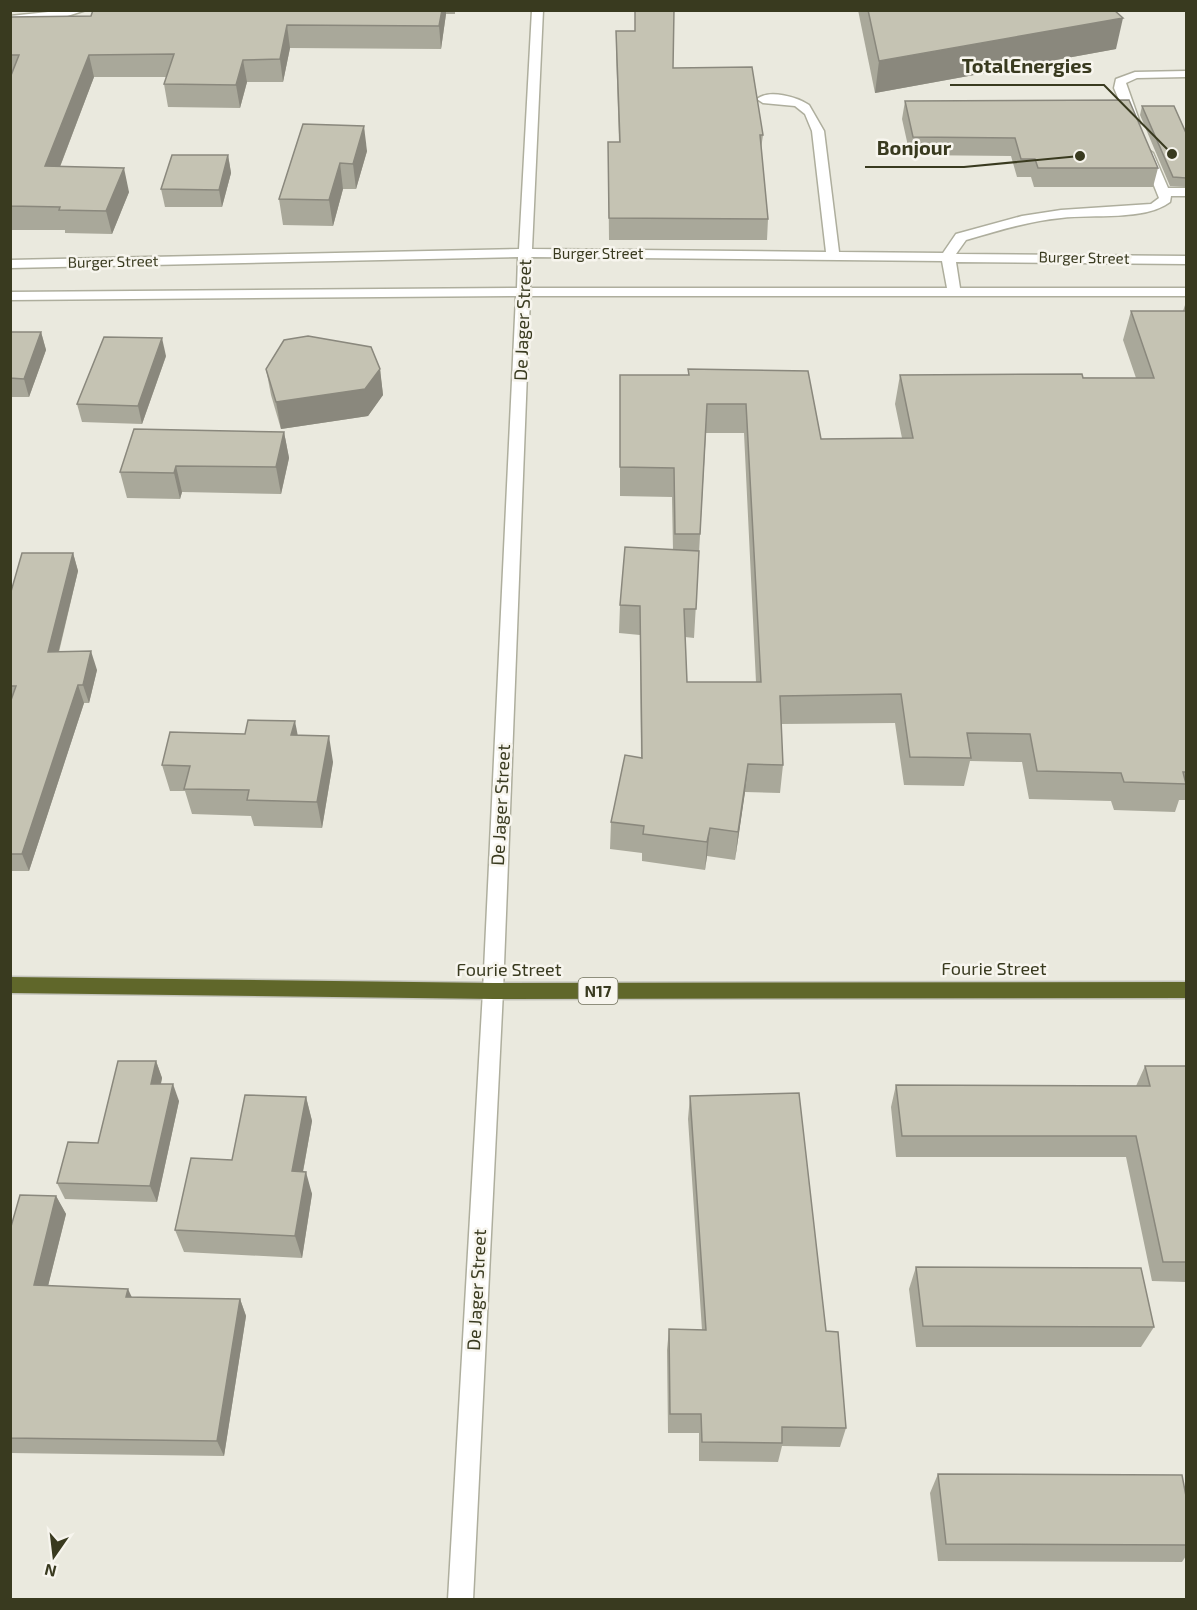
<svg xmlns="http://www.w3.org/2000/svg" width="1197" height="1610" font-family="'Exo 2',sans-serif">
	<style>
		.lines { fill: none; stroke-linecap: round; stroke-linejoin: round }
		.minor-casing { stroke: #aeae9d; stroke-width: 3 }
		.highway-casing { stroke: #c4c4bc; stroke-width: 3 }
		.minor { fill: #fff; fill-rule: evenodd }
		.highway { fill: #60672a; fill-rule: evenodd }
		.wall { fill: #a9a89a; fill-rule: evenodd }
		.shaded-wall { fill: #8a887d }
		.building { fill: #c5c3b3; stroke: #8a887d; stroke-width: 1.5 }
		.labels { text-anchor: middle; stroke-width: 5; stroke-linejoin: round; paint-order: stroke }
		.far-street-label { font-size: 15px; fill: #393a1f; stroke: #f7f5ee }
		.shield { fill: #f7f5ee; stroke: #72725d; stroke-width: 1.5 }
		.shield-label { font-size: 16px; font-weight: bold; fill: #393a1f }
		.street-label { font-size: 18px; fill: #393a1f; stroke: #f7f5ee }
		.leader { fill: none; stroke: #393a1f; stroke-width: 2 }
		.callout-dot { fill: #393a1f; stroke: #f7f5ee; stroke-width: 2 }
		.callout-label { font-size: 20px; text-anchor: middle; font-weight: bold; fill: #393a1f; stroke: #f7f5ee; stroke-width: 5; stroke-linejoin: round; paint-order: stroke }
	</style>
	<rect width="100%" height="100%" fill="#eae9de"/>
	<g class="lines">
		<defs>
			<g id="minor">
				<path d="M67,10H86L55,20L10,22V16Z"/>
				<path d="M532,10H543L532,249L826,252L812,131L805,114L795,106L763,103L757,99C769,89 797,97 809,105L824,131L839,252L943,253L956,234L1022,216L1061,210L1151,204L1159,198L1141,153L1147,149L1153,153L1168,188H1186V196H1171L1170,202C1145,221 1094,214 1061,218C1029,221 997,231 966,240L956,254L1186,256V264L956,262L960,288H1186V296H530L503,991L473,1600H448L483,991L516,296L10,300V292L517,288L518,257L10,268V260L519,249ZM531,257L942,261L947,288H530Z"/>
				<path d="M1186,71V77L1137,78L1126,83L1140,123L1130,126L1114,88L1116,79L1135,72Z"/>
			</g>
			<path id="highway" d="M10,977L493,983L1186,982V998L493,999L10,993Z"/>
		</defs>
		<!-- minor casing -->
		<use href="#minor" class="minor-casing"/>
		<!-- highway casing -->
		<use href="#highway" class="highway-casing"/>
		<!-- minor -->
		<use href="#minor" class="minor"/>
		<!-- highway -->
		<use href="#highway" class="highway"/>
	</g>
	<!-- wall -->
	<g class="wall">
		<path d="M93,10H455V14H446L441,49L290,48L283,82H247L240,108L168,107L164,84L166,77H94L60,167L129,192L112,234L65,233V230H10V17L91,16Z"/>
		<path d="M858,10H1114L1116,49L875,93Z"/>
		<path d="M616,31L673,68L763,135L761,149L768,219L767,240H609L608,142H619L616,51Z"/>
		<path d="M905,101L1158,168L1153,187H1034L1031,177H1017L1011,156L910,155L902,119Z"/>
		<path d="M1142,106L1186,133V187L1170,186L1140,115Z"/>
		<path d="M303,124L367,151L356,189H343L333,226L283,225L279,199Z"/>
		<path d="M228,155L231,173L222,207H165L161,189Z"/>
		<path d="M1186,302V800H1179L1175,812L1114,810L1111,801L1029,799L1022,762L970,761L964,786L904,785L895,723L781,724L783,765L780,793L745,792L735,860L707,856L705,870L642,861V853L610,849L611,822L641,758L640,635L619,633L620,605L673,550L672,497L620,496V375H688V369L821,439L902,438L895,404L900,375L1136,378L1123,340L1131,311H1183ZM706,433H744L756,682H687L685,637L694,638Z"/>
		<path d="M10,332H41L46,350L29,397H10Z"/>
		<path d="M166,356L142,424L82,422L77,404Z"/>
		<path d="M266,369H380L383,395L368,416L281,429L271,395Z"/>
		<path d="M284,432L289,458L281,494L182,492L180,499L127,498L120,472Z"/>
		<path d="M73,553L78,571L59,652L97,670L89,703H84L29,871H10V595Z"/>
		<path d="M297,735L333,762L322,828L254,826L251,816L192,814L185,791H170L162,765Z"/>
		<path d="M156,1061L162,1078L161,1084L179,1101L157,1202L65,1199L57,1183L98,1143Z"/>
		<path d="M1145,1066H1186V1282L1152,1281L1126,1157H896L891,1107L896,1085L1136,1086Z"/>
		<path d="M690,1096L826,1331L846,1428L840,1447L782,1446L778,1462L699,1461V1433H668L667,1350L669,1329L702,1330L688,1119Z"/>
		<path d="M306,1097L312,1121L303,1172L312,1194L302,1258L184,1252L175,1230L232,1160Z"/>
		<path d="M56,1196L66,1214L48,1286L132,1297L240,1299L246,1316L224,1456L10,1453V1230Z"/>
		<path d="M916,1267L1154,1327L1141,1347H916L909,1289Z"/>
		<path d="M938,1474L1186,1496V1556L1182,1562L938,1561L930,1493Z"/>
	</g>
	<!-- shaded-wall -->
	<g class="shaded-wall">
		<path d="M442,10H446V14L441,49L439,26Z"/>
		<path d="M1123,18L1116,49L875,93L879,61Z"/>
		<path d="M287,25L290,48L283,82L280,59Z"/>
		<path d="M89,55L94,77L51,190L45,166Z"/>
		<path d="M243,60L247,82L240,108L236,85Z"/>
		<path d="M364,126L367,151L356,189L353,164Z"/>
		<path d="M228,155L231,173L222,207L219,190Z"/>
		<path d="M340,163L343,189L333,226L329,200Z"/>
		<path d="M124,168L129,192L112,234L106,211Z"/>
		<path d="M41,332L46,350L29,397L24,379Z"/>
		<path d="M162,338L166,356L142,424L138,406Z"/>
		<path d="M380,369L383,395L368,416L281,429L276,402Z"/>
		<path d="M284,432L289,458L281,494L276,467Z"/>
		<path d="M176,466L182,492L180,499L174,473Z"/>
		<path d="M73,553L78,571L54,670L48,652Z"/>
		<path d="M91,651L97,670L89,703L83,685Z"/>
		<path d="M78,685L84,703L29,871L22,854Z"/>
		<path d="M295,721L300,747L291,735Z"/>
		<path d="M329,736L333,762L322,828L317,802Z"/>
		<path d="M748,764L745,792L735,860L738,832Z"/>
		<path d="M710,828L707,856L705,870L707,842Z"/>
		<path d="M156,1061L162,1078L157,1100L151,1084Z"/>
		<path d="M173,1084L179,1101L157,1202L150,1186Z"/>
		<path d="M306,1097L312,1121L299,1193L292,1171Z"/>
		<path d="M306,1172L312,1194L302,1258L295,1236Z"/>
		<path d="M56,1196L66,1214L44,1302L34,1285Z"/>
		<path d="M128,1289L136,1306L126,1297Z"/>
		<path d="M240,1299L246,1316L224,1456L217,1441Z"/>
	</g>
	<!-- building -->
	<g class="building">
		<path d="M93,10H442L439,26L287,25L280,59L243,60L236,85L164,84L174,54L89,55L45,166L124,168L106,211L59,210L60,207L10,206V78L19,55H10V17L91,16Z"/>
		<path d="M635,10H674L673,68L752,67L763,135H760L768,219L609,218L608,142H620L616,31H635Z"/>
		<path d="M868,10H1114L1123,18L879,61Z"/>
		<path d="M1129,100L1158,168H1038L1035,159H1021L1015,138L913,137L905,101Z"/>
		<path d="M1142,106H1174L1186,133V178L1173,177Z"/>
		<path d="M303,124L364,126L353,164L340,163L329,200L279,199Z"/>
		<path d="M172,155H228L219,190L161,189Z"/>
		<path d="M1131,311H1186V772H1183L1186,784L1124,782L1121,773L1037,771L1030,734L967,733L971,758L910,757L901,694L780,696L783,765L748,764L738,832L710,828L707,842L643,834L644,826L611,822L625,755L642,758L640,606L620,605L625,547L699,551L696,609H684L687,682H761L746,404H707L700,534H675L674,468L620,467V375H689L688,369L808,371L821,439L913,438L900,375L1082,374L1083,378H1154Z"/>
		<path d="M10,332H41L24,379L10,378Z"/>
		<path d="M308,336L371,347L380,369L365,389L276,402L266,369L284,340Z"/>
		<path d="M104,337L162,338L138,406L77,404Z"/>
		<path d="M134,429L284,432L276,467L176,466L174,473L120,472Z"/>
		<path d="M22,553H73L48,652L91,651L83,685H78L22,854H10V703L16,686H10V595Z"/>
		<path d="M248,720L295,721L291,735L329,736L317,802L247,800L249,790L184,789L190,766L162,765L170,732L245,734Z"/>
		<path d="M118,1061H156L151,1084H173L150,1186L57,1183L68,1142L98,1143Z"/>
		<path d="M1145,1066H1186V1262H1163L1136,1136H902L896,1085L1150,1086Z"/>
		<path d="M799,1093L826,1331L838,1332L846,1428L782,1427V1443L702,1442L701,1414H670L669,1329L706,1330L690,1096Z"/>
		<path d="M245,1095L306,1097L292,1171L306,1172L295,1236L175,1230L191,1158L232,1160Z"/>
		<path d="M20,1195L56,1196L34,1285L128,1289L126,1297L240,1299L217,1441L10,1438V1230Z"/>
		<path d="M916,1267L1141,1268L1154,1327L923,1326Z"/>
		<path d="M938,1474L1182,1475L1186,1496V1545L946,1544Z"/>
	</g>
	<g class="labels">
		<!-- far-street labels -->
		<g class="far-street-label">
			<text x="598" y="259">Burger Street</text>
			<text transform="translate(1084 258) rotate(1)" y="5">Burger Street</text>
			<text transform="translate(113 262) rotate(-1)" y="5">Burger Street</text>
		</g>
		<!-- shield labels -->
		<rect class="shield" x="578.5" y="978" width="39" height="26" rx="4.5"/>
		<g class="shield-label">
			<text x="598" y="997">N17</text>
		</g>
		<!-- street labels -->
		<g class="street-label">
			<text transform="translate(523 320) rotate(-88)" y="6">De Jager Street</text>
			<text transform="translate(501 805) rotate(-87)" y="6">De Jager Street</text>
			<text x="994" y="975">Fourie Street</text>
			<text x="509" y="976">Fourie Street</text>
			<text transform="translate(477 1290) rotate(-87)" y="6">De Jager Street</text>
		</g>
	</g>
	<!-- callouts -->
	<path class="leader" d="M1172 154L1104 85H950M1080 156L964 167H865"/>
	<g class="callout-dot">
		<circle cx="1172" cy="154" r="6"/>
		<circle cx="1080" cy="156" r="6"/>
	</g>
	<g class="callout-label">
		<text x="1027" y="73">TotalEnergies</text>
		<text x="914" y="155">Bonjour</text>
	</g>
	<!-- border -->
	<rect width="1197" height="1610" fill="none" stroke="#393a1f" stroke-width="24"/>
	<!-- north arrow -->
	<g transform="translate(54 1556) rotate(194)" stroke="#f7f5ee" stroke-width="4.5" paint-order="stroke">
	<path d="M0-4.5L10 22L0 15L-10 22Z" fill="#393a1f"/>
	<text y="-9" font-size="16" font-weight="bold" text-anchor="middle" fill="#393a1f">N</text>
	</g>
</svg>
